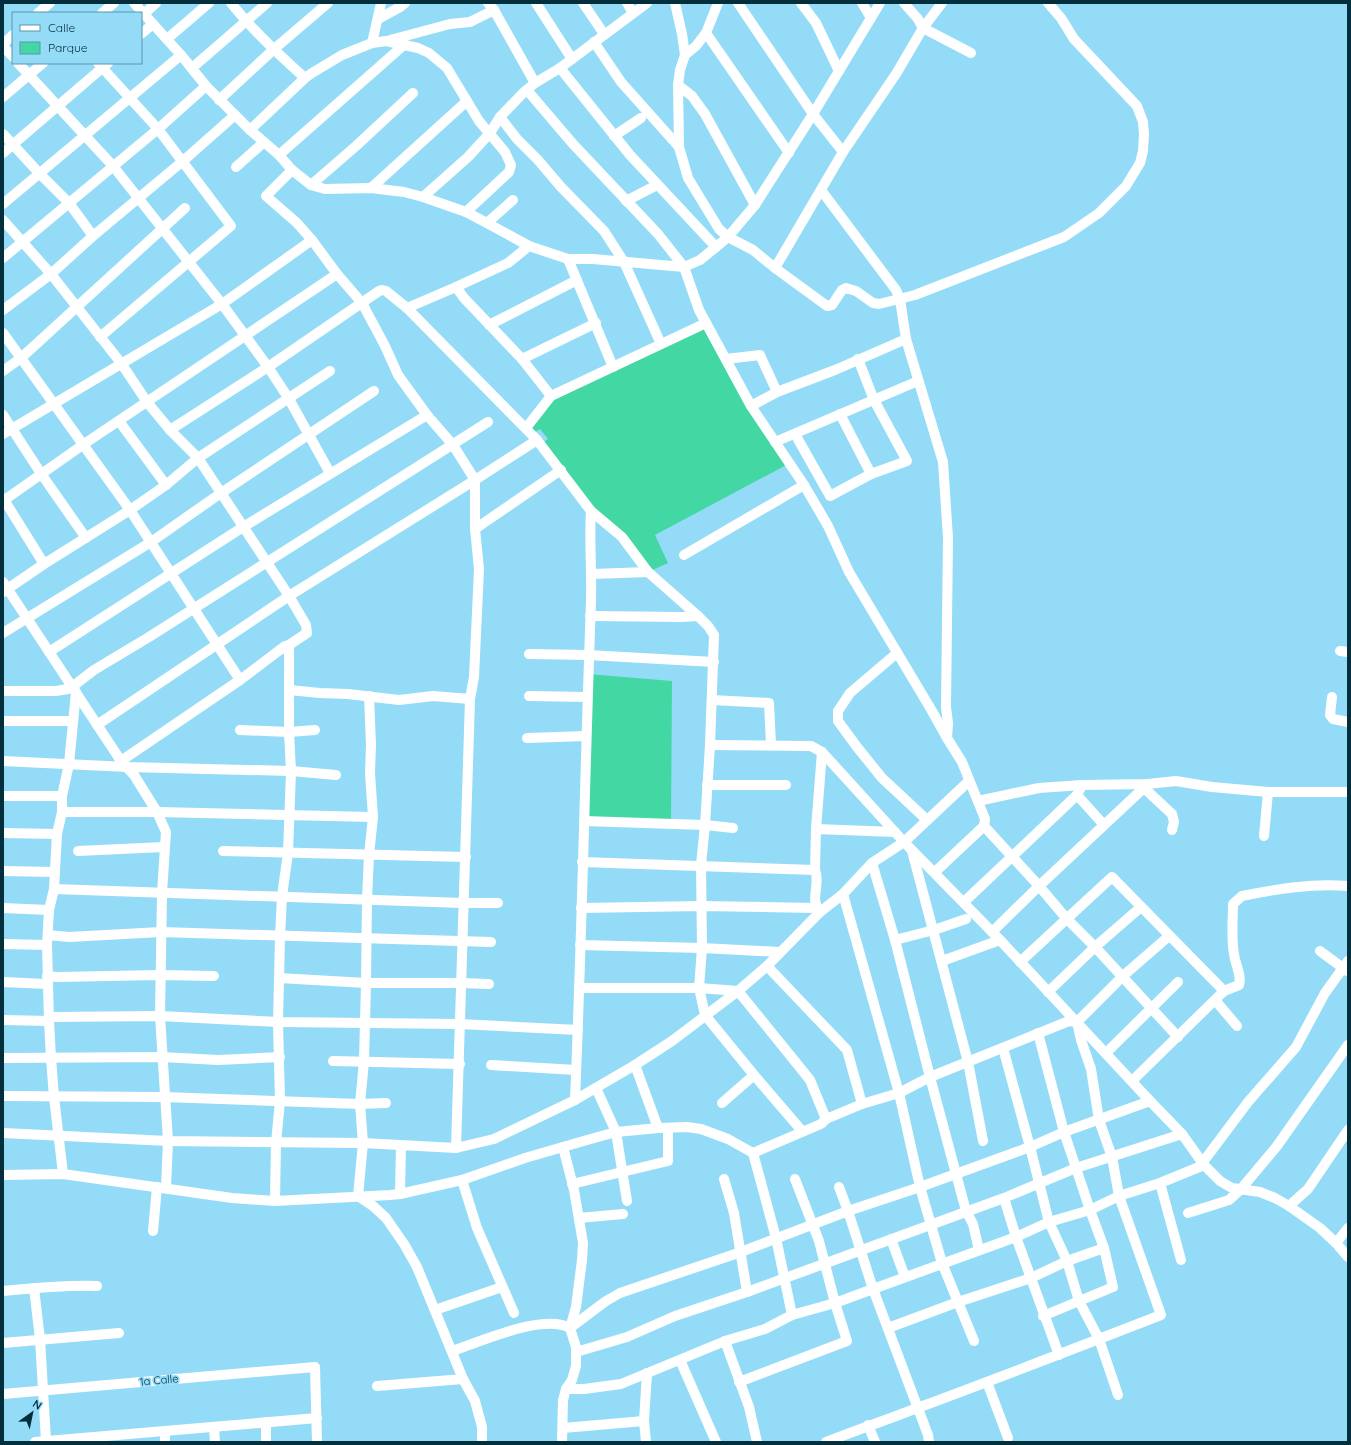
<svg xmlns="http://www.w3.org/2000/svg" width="1351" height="1445" font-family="Quicksand,sans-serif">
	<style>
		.green { fill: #43d8a3 }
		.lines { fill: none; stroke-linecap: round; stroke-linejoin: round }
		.minor { stroke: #fff; stroke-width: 10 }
		.labels { text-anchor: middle; stroke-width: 3.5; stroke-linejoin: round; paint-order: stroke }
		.street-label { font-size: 11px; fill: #032e3c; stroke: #94dbf8 }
	</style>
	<rect width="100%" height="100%" fill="#94dbf8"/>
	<!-- green -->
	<g class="green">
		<path d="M706,323L790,463L655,535L668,563L648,572L591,511L541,444L548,439L540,429L532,434L526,428L551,396Z"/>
		<path d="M588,674L672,681L671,824L584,821Z"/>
	</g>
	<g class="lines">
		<!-- minor -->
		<g class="minor">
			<path d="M134,3L181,55L206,86L250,130L279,155L292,170L311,185L325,189L371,188L404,192L423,197L466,212L487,223L529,246L568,259H593L684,267L700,260L716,247L728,237L755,205L813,114L880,3"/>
			<path d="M231,3C253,31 279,55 305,78"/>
			<path d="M488,3L494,10L535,83"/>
			<path d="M536,3L572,59"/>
			<path d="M583,3L604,34"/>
			<path d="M627,3L633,13"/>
			<path d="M675,3L682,34L685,55"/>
			<path d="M718,3L706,33L696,46L685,55L680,70L678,85L679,147L688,178L719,229L728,237L753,250L775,268L827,306L832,305L842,290L846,288L856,291L873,303L879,304L915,295L1064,237L1099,213L1126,186L1140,163L1143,151L1144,134L1143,122L1137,106L1074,39L1061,18L1048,3"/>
			<path d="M738,3L813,114L843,152"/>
			<path d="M801,3L816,23L839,71"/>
			<path d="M862,3L871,18"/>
			<path d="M904,3L918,19L923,28L971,53"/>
			<path d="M38,13L50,3"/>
			<path d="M102,13L114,3"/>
			<path d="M144,14L156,3"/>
			<path d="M378,19L400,7L405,3"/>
			<path d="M706,33L789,153"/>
			<path d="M141,34L153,24"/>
			<path d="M167,39L209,3"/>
			<path d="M390,40L450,24L470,22L494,10"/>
			<path d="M594,42L621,82L679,147"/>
			<path d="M372,43L381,3"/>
			<path d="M3,44L13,35"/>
			<path d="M3,46L13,57"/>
			<path d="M18,63L113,166L222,304L268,367L289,399L330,473"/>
			<path d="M98,63L158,129L231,226L100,337"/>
			<path d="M192,68L267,3"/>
			<path d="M560,68L630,155L716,247"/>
			<path d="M678,85L692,96L705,114L755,205"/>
			<path d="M527,90L573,144L658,234L684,267L699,310L751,406L804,485L828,526L849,572L932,711L947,738L962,762L985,819L984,826L1039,886L1066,918L1095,947L1178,1037"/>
			<path d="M3,97L43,63"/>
			<path d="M219,100L273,50L328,3"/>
			<path d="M500,117L517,139L538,160L561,187L604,231L624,262L661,344"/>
			<path d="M250,130L305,78L312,73L342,55L372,43L386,41L418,48L429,53L447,68L479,121L505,152L511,165L509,172L466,212"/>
			<path d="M3,134L40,174L69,203L93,236"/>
			<path d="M614,136L641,118"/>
			<path d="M3,153L108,63"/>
			<path d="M279,155L405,44"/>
			<path d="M236,167L264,142"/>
			<path d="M292,170L266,196L297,223L312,240L337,274L362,303L385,346L398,375L427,415L453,445L475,480V529L479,569L474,677L470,699L456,1148"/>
			<path d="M311,185L356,146L413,93"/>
			<path d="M371,188L467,101"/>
			<path d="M821,190L896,290L900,299L906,339L943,462L948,538L946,707L948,723L947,738"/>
			<path d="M423,197L468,157L490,133L500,117L524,92L535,83L560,68L647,3"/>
			<path d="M626,201L657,185"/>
			<path d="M3,204L181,55"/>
			<path d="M3,220L51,274L121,363L147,402L170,430L198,458L289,596L306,625L307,633L289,645"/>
			<path d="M487,223L513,200"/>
			<path d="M3,258L158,129L206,86"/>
			<path d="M568,259L613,367"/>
			<path d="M775,268L843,152L896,74L923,28L942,3"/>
			<path d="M456,287L464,298L522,359L551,396L526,428"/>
			<path d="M407,308L456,287L508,263L529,246"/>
			<path d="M3,310L51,274L93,236L183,161L235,115"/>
			<path d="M489,325L577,280"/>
			<path d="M3,333L130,510L240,680"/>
			<path d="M522,359L596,323"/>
			<path d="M726,359L760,355L777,392"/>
			<path d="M3,371L21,358L185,208"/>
			<path d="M551,396L706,323"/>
			<path d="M751,406L777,392L835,370L906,339"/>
			<path d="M840,414L871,474L907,461L874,400L858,359"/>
			<path d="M3,415L42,475L86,538"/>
			<path d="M119,421L166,485"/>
			<path d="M170,430L268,367L379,291L382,290L386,291L407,308L537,440L591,511C589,541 592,571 591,601C585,767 582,934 575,1100"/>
			<path d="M3,434L222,304L312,240"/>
			<path d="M795,434L830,496L871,474"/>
			<path d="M775,442L918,381"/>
			<path d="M3,498L44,564"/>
			<path d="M3,501L84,444L337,274"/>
			<path d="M591,511L622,537L648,572L698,616L708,626L714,635L710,745L705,825L701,865L702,948L699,988L705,1015L754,1075L802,1131"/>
			<path d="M475,529L561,470"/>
			<path d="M684,555L804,485"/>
			<path d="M592,574L648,572"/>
			<path d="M3,582L121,761L134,775L157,812L166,832L162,893L160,1016L168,1141L166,1188"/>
			<path d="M3,592L44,564L130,510L166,485L198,458L330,371"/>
			<path d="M590,616L682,617L698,616"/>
			<path d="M3,633L151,542L221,493L374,391"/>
			<path d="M1340,651L1348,652"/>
			<path d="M49,652L243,527L427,415"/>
			<path d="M897,653L850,693L838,711V721L857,747L882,778L927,820"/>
			<path d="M529,654L588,655L714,662"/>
			<path d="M289,690L320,693L348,694L399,700L433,696L470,699"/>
			<path d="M3,691H56L68,689L72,687L94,670L149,637L488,422"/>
			<path d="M529,696L587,697"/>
			<path d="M1332,697L1330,715L1333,719L1348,722"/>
			<path d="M712,700L769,703L771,745"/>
			<path d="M3,721H73"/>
			<path d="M97,725L289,596L475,480L537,440"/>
			<path d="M240,730L289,732L315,730"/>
			<path d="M527,738L586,736"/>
			<path d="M710,745L811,746L822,752L904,842L1000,940L1150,1101L1182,1134L1204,1165L1220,1181L1232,1188L1260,1192L1275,1198L1289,1206L1320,1228L1336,1243L1348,1257"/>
			<path d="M3,761L127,767L291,771L336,775"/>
			<path d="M121,761L240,680L285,646L289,645V732L291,771L288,853L282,896L280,937L278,1022L280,1101L276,1143L275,1201"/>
			<path d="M707,785H786"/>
			<path d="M1144,788L1172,814L1174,822L1172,830"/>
			<path d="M1077,795L1104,825"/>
			<path d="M3,796H62"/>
			<path d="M978,801L1039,788L1082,785L1148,784L1176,781L1212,787L1268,792H1348"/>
			<path d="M62,812H157L373,817"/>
			<path d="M584,821L705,825L733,828"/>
			<path d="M816,829L895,832"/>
			<path d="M3,833L57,834"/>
			<path d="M1264,836L1268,792"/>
			<path d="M78,851L164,847"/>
			<path d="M223,851L466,857"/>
			<path d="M912,851L968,1062L983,1141"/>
			<path d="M582,862L815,870C821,883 809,900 820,912"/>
			<path d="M872,863L895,940L930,1077L966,1211L973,1224L979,1250"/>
			<path d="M815,870L816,829L822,752"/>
			<path d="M3,871L55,872"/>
			<path d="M935,872L984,826"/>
			<path d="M54,889L463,903H498"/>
			<path d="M843,894L899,1093L920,1187L942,1263L974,1341"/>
			<path d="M964,902L1077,795L1082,785"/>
			<path d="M3,908L49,910"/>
			<path d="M581,908L701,906L816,908"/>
			<path d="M992,932L1039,886L1148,784"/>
			<path d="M48,935L69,937L161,932L491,942"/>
			<path d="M895,940L934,930L966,919"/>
			<path d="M3,944L47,945"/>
			<path d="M580,945L702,948L780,952"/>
			<path d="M1320,951L1347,971"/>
			<path d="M942,961L1000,940"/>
			<path d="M1020,962L1112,877L1224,991L1239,985C1242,975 1235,964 1234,954C1231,938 1233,920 1233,904L1242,896C1277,889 1312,883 1348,886"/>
			<path d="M767,966L847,1050L862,1104"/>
			<path d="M47,976L57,977L160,975L214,976"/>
			<path d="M279,978L366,983H461L489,984"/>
			<path d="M3,982L47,984"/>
			<path d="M579,988H699L738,991L810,1080L826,1119"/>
			<path d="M1048,992L1095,947L1141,907"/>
			<path d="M1215,1000L1237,1026"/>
			<path d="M49,1017L160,1016L278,1022L460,1024L578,1030"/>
			<path d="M3,1020L49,1021"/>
			<path d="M1038,1033L1064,1132L1090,1210L1104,1248L1113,1287L1043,1316"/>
			<path d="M1003,1048L1030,1147L1049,1222L1067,1261L1079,1301L1099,1339L1118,1395"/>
			<path d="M1106,1053L1178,982"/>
			<path d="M3,1058L162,1057L218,1060L280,1057"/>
			<path d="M333,1061L460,1064"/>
			<path d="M491,1065L576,1070"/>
			<path d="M635,1065L658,1128"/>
			<path d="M1132,1081L1224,991"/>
			<path d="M596,1088L616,1132L627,1201"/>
			<path d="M3,1096L164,1097L360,1104L386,1103"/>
			<path d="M722,1103L754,1075"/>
			<path d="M3,1133L168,1141L363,1143L456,1148L494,1139L575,1100L635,1065L672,1041L738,991L767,966L820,912L843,894L872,863L904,842L969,781"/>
			<path d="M753,1153L821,1124L826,1119L862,1104L899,1093L930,1077L1069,1021L1077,1022L1123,976L1169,936"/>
			<path d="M1203,1162L1248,1102L1296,1047L1325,993L1348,961"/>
			<path d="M63,1174L54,1097L51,1058L49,1021L47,945L49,910L54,889L57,834L62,812V796L69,764L76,692"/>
			<path d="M3,1175L63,1174L232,1198L275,1201L390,1195L400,1194L462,1180L525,1158L587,1140L616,1132L658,1128L687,1127L701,1129L728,1139L753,1153L776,1238L792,1315"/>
			<path d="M724,1179L734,1213L747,1292"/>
			<path d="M462,1180L477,1228L514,1313"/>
			<path d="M1160,1183L1181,1260"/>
			<path d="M572,1184L668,1161V1128"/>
			<path d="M839,1187L848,1211L873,1289L928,1435L929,1442"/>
			<path d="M400,1194L401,1145"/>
			<path d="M358,1196L363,1143L360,1104L364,1061L366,983L367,899L369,855L373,817L370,773L371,745L369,696"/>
			<path d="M358,1196L373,1206L386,1218L404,1244L417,1267L463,1379L475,1401L482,1427V1442"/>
			<path d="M1004,1198L1016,1237L1059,1355"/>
			<path d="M1289,1206L1308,1189L1348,1130"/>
			<path d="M1188,1213L1229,1200L1241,1189L1277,1146L1348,1045"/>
			<path d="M579,1218L623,1214"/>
			<path d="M153,1231L157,1187"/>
			<path d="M891,1239L905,1277"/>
			<path d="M1336,1243L1348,1228"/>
			<path d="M34,1288L40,1339L46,1441L49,1442"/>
			<path d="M3,1291C34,1288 66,1285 97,1286"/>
			<path d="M435,1310L502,1287"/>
			<path d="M888,1328L958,1302L1031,1278L1067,1261L1104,1248"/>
			<path d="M725,1341L749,1407L757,1442"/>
			<path d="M3,1343L119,1333"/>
			<path d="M452,1351C480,1342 543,1313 570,1328L606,1301L620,1293L741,1252L848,1211L920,1187L1030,1147L1064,1132L1150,1101"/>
			<path d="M576,1352L627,1337L675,1316L747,1292L1004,1198L1076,1168L1182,1134"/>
			<path d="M680,1360L716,1442"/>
			<path d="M739,1382L847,1341L835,1303L819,1241L795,1179"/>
			<path d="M987,1382L1008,1438"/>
			<path d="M377,1386L463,1379"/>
			<path d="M566,1389H584L621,1384L725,1341L765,1329L792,1315L835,1303L873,1289L1016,1237L1049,1222L1090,1210L1119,1196L1160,1183L1204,1165"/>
			<path d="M3,1394L315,1367L317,1442"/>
			<path d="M868,1425L875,1442"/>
			<path d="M214,1427L215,1442"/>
			<path d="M563,1428L644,1421"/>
			<path d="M35,1442L317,1418"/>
			<path d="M165,1442V1431"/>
			<path d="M266,1442V1422"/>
			<path d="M562,1442L563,1400L566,1389L572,1380L576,1366V1347L570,1328L576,1307L582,1260L583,1243L574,1190L563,1147"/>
			<path d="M646,1442L644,1421L647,1373"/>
			<path d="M826,1442C857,1430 889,1419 920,1407C1001,1377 1081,1346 1161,1315L1119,1196L1112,1157L1099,1120L1091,1069L1081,1040L1077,1022"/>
		</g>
	</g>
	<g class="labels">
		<!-- street labels -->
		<g class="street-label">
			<text transform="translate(159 1380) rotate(-5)" y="4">1a Calle</text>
		</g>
	</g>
	<!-- border -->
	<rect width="1351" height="1445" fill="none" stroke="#032e3c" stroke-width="8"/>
	<!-- legend -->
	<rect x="12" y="12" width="130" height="52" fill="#94dbf8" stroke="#5a96ad"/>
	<rect x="20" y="25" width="20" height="6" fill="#ffffff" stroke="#5a96ad"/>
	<text x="48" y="32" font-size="12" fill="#032e3c">Calle</text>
	<rect x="20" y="42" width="20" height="12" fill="#43d8a3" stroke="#5a96ad"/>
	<text x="48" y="52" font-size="12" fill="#032e3c">Parque</text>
	<!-- north arrow -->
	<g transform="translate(32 1413) rotate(33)" stroke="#94dbf8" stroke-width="3" paint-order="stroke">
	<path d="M0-3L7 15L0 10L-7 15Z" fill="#032e3c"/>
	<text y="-6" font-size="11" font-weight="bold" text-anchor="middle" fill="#032e3c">N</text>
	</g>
</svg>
